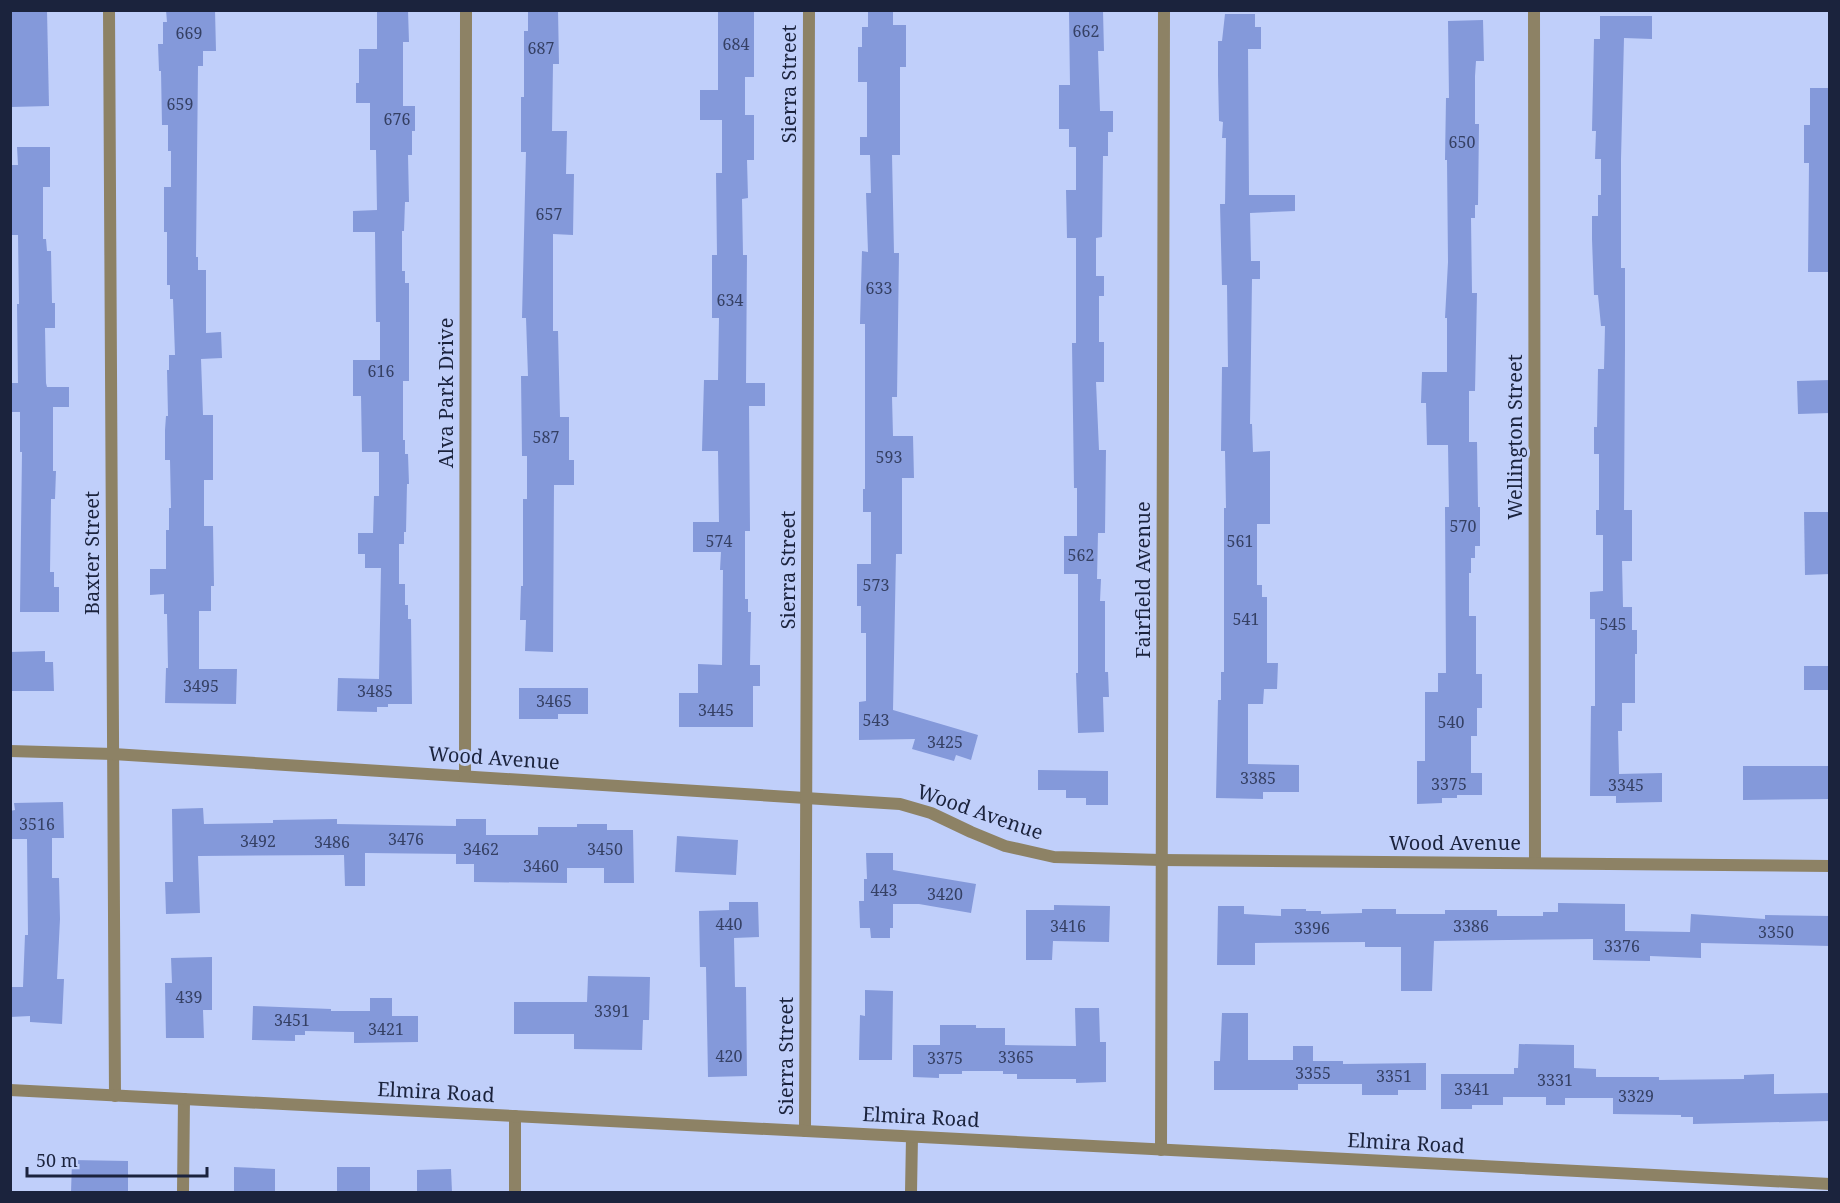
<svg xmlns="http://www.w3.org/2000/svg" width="1840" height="1203" font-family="'Noto Serif',serif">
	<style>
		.building { fill: #8499da }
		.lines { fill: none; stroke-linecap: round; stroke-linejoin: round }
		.minor { stroke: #8d8265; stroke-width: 12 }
		.tertiary { stroke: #8d8265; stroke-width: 12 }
		.labels { text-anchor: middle; stroke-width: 6; stroke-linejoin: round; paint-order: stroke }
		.number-label { font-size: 16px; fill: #354064 }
		.street-label { font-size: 20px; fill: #1b233d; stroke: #c0cffa }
	</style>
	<rect width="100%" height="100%" fill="#c0cffa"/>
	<!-- building -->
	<g class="building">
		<path d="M10,10H47L49,106L11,107Z"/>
		<path d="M166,10H215L216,51H203V66H198L196,257H198V270H206V333L221,332L222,358L201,359L203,415H213V480H204V526H213L214,586H211V611H199V669H237L236,704L165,703L166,668H168L167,614H164V594L150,595V569H166V530H169V508H171L170,460H165V430L166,416H168L167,370H169V355H175L173,299H170V285H167V232H164V187H171V151H168V125H162L161,71H159L158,44H163V22H167Z"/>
		<path d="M377,10H408L409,42H403V106H415V131H412V155H408L409,202H405L404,231H402V271H405V283H409V381H403V440H405V454H408L409,484H407L406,532H404V544H399V584H405V605H408V619H411L412,704H388V707H377V712L337,711L338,678L379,679L381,568H365V554H358V533H373L374,496H379V452H362L361,396H353V360H380V322H376L375,232H353V211L377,210L376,150H370V103H356V83H359V49H377Z"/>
		<path d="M528,10H558L559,64H553L552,131H567L566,174H574L573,235L553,234V331H558L560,417H569V460H574V485H554L553,652L525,651L526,620H520L521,586H523V499H527V456H522L521,376H528L526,318H522L526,152H521V97H524V31H528Z"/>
		<path d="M718,10H754V77H745V115H754V160H747L748,198L742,199L743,255H747L746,383H765V406H749L750,531H745V599H748V612H751L750,665H760V686H753V727H679V693H698V664L722,665L723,570H720L721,552H693V522H719L718,451H702L704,380H718L719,318H712V255H717L716,173H722V120H700V90H718Z"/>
		<path d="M868,10H893V25H906V67H900V155H892L894,253H899L897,397H892L893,436H913L914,478H902V554H896L893,710L978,735L971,760L956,755L954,761L912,749L915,739L859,740V702L866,701V633H861V606H857V564H871V512H863V489H865V324H860L862,251L868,252L866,193H871L870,155H860V137H867V82H858V47H862V27H868Z"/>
		<path d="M1069,11H1103L1104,51H1098L1100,111H1113V132H1108V156H1103L1102,237L1096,238V276H1104V296H1099V342H1104V382H1096L1099,450H1106L1105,533H1098L1097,579H1101L1100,601H1105V672H1108L1109,697H1103L1104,732L1078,733L1076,673H1078V574H1064V536H1077V488H1074L1072,343H1076V238H1067L1066,190H1076V147H1069V129H1059V85H1070Z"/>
		<path d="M1225,14H1255V27H1261V49H1248L1249,195H1295V211L1250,213L1251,261H1260V279H1252L1250,424H1252L1253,452L1270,451V524H1257V585H1262V597H1267V663H1278L1277,689H1264L1263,704H1248V764L1299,765V792H1263V799L1216,798L1218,700H1221V672H1224V508H1226L1225,451H1221L1222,367H1228L1227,285H1222L1220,204H1225L1226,138H1222L1223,122L1219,121L1218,75V41H1222Z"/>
		<path d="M1600,16H1652V39L1624,38L1621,159V268H1625V349L1624,510H1632V561H1622L1623,607H1632V630H1637V654H1635V703H1622V731H1618L1619,774L1662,773V802L1616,803V796H1590L1591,706H1595V619H1590V592L1603,591V535H1596V510H1599V454H1594V427H1597L1598,369H1604L1605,326H1601L1598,295H1594L1592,239V216H1598V195H1601V159H1595L1596,131H1592L1594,39H1600Z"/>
		<path d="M1483,20L1484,61H1476L1475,76V124H1479L1478,205H1475V218H1471L1472,293H1477L1475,391H1469V442H1477L1478,507H1480V546H1475V558H1471V573H1469V616H1476V674H1482V708H1477V736H1471V773H1482V795H1457V798H1442V803L1417,804V761H1425V692H1438V673H1446L1445,507H1449L1448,445H1427L1426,403H1421L1422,372H1447V318H1445L1448,262L1447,160H1445L1446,98H1449L1448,21Z"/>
		<path d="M1810,88H1830V272H1808L1809,163H1804V125H1810Z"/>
		<path d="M17,147H50V187H43V239H46L47,251H51L52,303H55V328H45L46,383L47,387H69V407H53V471H56L55,499H51L50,572H54V587H59V612H20L22,452H20V412H10V383H18L17,304H19L18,235H10V165H18Z"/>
		<path d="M1830,380V413L1798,414L1797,381Z"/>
		<path d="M1804,512H1830V574L1805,575Z"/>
		<path d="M45,651V662H53L54,691H10V652Z"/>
		<rect x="1804" y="666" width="26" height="24"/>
		<path d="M519,688H588V714H558V719H519Z"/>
		<path d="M1743,766H1830V799L1743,800Z"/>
		<path d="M1038,770L1108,771V805H1086V798H1066V790H1038Z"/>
		<path d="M63,802L64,838H52V878H59L60,919L57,979H64L62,1024L30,1022V1016L10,1017V987H23L25,935H28L27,839H10V811L15,810L14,803Z"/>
		<path d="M203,808L204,824L273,823V820L337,819V824L456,826V819H486V835H538V827H577V824H607V830H633L634,883H604V868H567V883L474,882V864H456V854L365,853V886H345L344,855L198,856L200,913L166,914L165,882H173L172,809Z"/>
		<path d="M677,836L738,840L736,875L675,872Z"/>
		<path d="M866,853H893V870L976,884L971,913L919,904H893V928H890V938H871L870,928H860L859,901H864V879H867Z"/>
		<path d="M729,902H758L759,937L734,938L735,987H746L747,1076L708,1077L706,967H700L699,911L729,910Z"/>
		<path d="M1558,903L1625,904V931L1690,932L1691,914L1765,919V915L1830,916V946L1701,943V958L1650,956V961L1593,960V939L1434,941L1432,991H1401V947H1365V942L1255,943V965H1217L1218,906H1244V914L1281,916V909H1306V911H1321V914L1362,913V909H1396V914H1445V910H1497V916H1543V912H1558Z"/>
		<path d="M1054,905L1110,906L1109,942L1053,941L1052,960H1026V910H1054Z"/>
		<path d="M212,957V1010H203L204,1038H166L165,983H172L171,958Z"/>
		<path d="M588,976L650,977L649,1020H643L642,1050L574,1049V1034H514V1002H587Z"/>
		<path d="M865,990L893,991L892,1060H859L860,1015L865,1016Z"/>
		<path d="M370,998H392V1016H418V1042L354,1043V1032L305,1031V1035H295V1041L252,1040L253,1006L331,1009V1011H370Z"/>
		<path d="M1075,1008H1099L1100,1042H1106V1082L1076,1083V1079H1017V1074H1003V1071H962V1074H939V1078L913,1077V1045H940V1025H976V1028H1005V1045L1076,1046Z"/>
		<path d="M1222,1013H1248V1060H1293V1046H1313V1061H1343V1064L1426,1063V1090H1398V1095H1362V1084H1298V1090H1214V1061H1220Z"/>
		<path d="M1519,1044L1574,1045V1068L1596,1069V1077H1659V1080L1744,1079V1075L1774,1074V1094L1830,1093V1121L1693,1124V1117H1681V1115L1613,1114V1098H1565V1105H1546V1097H1503V1105H1472V1109H1441V1074H1514V1068H1518Z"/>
		<path d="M72,1160L128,1161V1192H71Z"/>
		<path d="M234,1167L275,1169V1192H234Z"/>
		<rect x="337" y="1167" width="33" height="25"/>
		<path d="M451,1169L452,1192H417V1170Z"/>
	</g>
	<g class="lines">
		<!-- minor -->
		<g class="minor">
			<path d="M109,10L115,1096"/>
			<path d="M1534,10L1535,863"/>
			<path d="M10,751L113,754L900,804L931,813L971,832L1005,846L1054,857L1161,860L1830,866"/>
			<path d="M465,776L466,10"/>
			<path d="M515,1116V1192"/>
			<path d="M805,1131L809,10"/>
			<path d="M1161,1150L1164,10"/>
			<path d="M183,1192L184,1099"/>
			<path d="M911,1192L912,1137"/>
		</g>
		<!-- tertiary -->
		<path class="tertiary" d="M10,1090L1830,1184"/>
	</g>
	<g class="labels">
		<!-- number labels -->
		<g class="number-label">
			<text x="1086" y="37">662</text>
			<text x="189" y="39">669</text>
			<text x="736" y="50">684</text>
			<text x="541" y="54">687</text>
			<text x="180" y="110">659</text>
			<text x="397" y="125">676</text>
			<text x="1462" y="148">650</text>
			<text x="549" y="220">657</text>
			<text x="879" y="294">633</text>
			<text x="730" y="306">634</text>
			<text x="381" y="377">616</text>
			<text x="546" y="443">587</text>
			<text x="889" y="463">593</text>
			<text x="1463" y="532">570</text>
			<text x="719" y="547">574</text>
			<text x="1240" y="547">561</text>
			<text x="1081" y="561">562</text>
			<text x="876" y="591">573</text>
			<text x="1246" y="625">541</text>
			<text x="1613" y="630">545</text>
			<text x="201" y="692">3495</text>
			<text x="375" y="697">3485</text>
			<text x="554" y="707">3465</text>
			<text x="716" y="716">3445</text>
			<text x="876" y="726">543</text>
			<text x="1451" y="728">540</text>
			<text x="945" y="748">3425</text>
			<text x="1258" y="784">3385</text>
			<text x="1449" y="790">3375</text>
			<text x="1626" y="791">3345</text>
			<text x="37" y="830">3516</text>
			<text x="406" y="845">3476</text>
			<text x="258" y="847">3492</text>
			<text x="332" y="848">3486</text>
			<text x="481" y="855">3462</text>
			<text x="605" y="855">3450</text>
			<text x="541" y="872">3460</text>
			<text x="884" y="896">443</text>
			<text x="945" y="900">3420</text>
			<text x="729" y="930">440</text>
			<text x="1068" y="932">3416</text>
			<text x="1471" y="932">3386</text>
			<text x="1312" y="934">3396</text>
			<text x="1776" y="938">3350</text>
			<text x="1622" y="952">3376</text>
			<text x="189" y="1003">439</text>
			<text x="612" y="1017">3391</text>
			<text x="292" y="1026">3451</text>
			<text x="386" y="1035">3421</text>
			<text x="729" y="1062">420</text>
			<text x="1016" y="1063">3365</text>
			<text x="945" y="1064">3375</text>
			<text x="1313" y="1079">3355</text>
			<text x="1394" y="1082">3351</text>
			<text x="1555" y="1086">3331</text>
			<text x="1472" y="1095">3341</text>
			<text x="1636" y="1102">3329</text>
		</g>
		<!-- street labels -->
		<g class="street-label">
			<text transform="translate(789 84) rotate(-90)" y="7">Sierra Street</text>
			<text transform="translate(446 393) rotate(-90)" y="7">Alva Park Drive</text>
			<text transform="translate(1515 437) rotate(-90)" y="7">Wellington Street</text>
			<text transform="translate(92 553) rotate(-90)" y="7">Baxter Street</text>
			<text transform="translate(788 570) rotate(-90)" y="7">Sierra Street</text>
			<text transform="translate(1143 580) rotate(-90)" y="7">Fairfield Avenue</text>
			<text transform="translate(494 758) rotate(4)" y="7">Wood Avenue</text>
			<text transform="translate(980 812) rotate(19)" y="7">Wood Avenue</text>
			<text x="1455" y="850">Wood Avenue</text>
			<text transform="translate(786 1056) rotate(-90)" y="7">Sierra Street</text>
			<text transform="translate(436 1092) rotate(3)" y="7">Elmira Road</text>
			<text transform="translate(921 1117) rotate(3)" y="7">Elmira Road</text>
			<text transform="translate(1406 1143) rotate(3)" y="7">Elmira Road</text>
		</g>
	</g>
	<!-- border -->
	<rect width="1840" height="1203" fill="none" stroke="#1b233d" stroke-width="24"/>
	<!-- scale -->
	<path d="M27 1167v9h180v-9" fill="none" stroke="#1b233d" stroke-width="3"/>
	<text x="36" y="1167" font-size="18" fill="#1b233d" stroke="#c0cffa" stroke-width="4.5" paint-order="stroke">50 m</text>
</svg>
